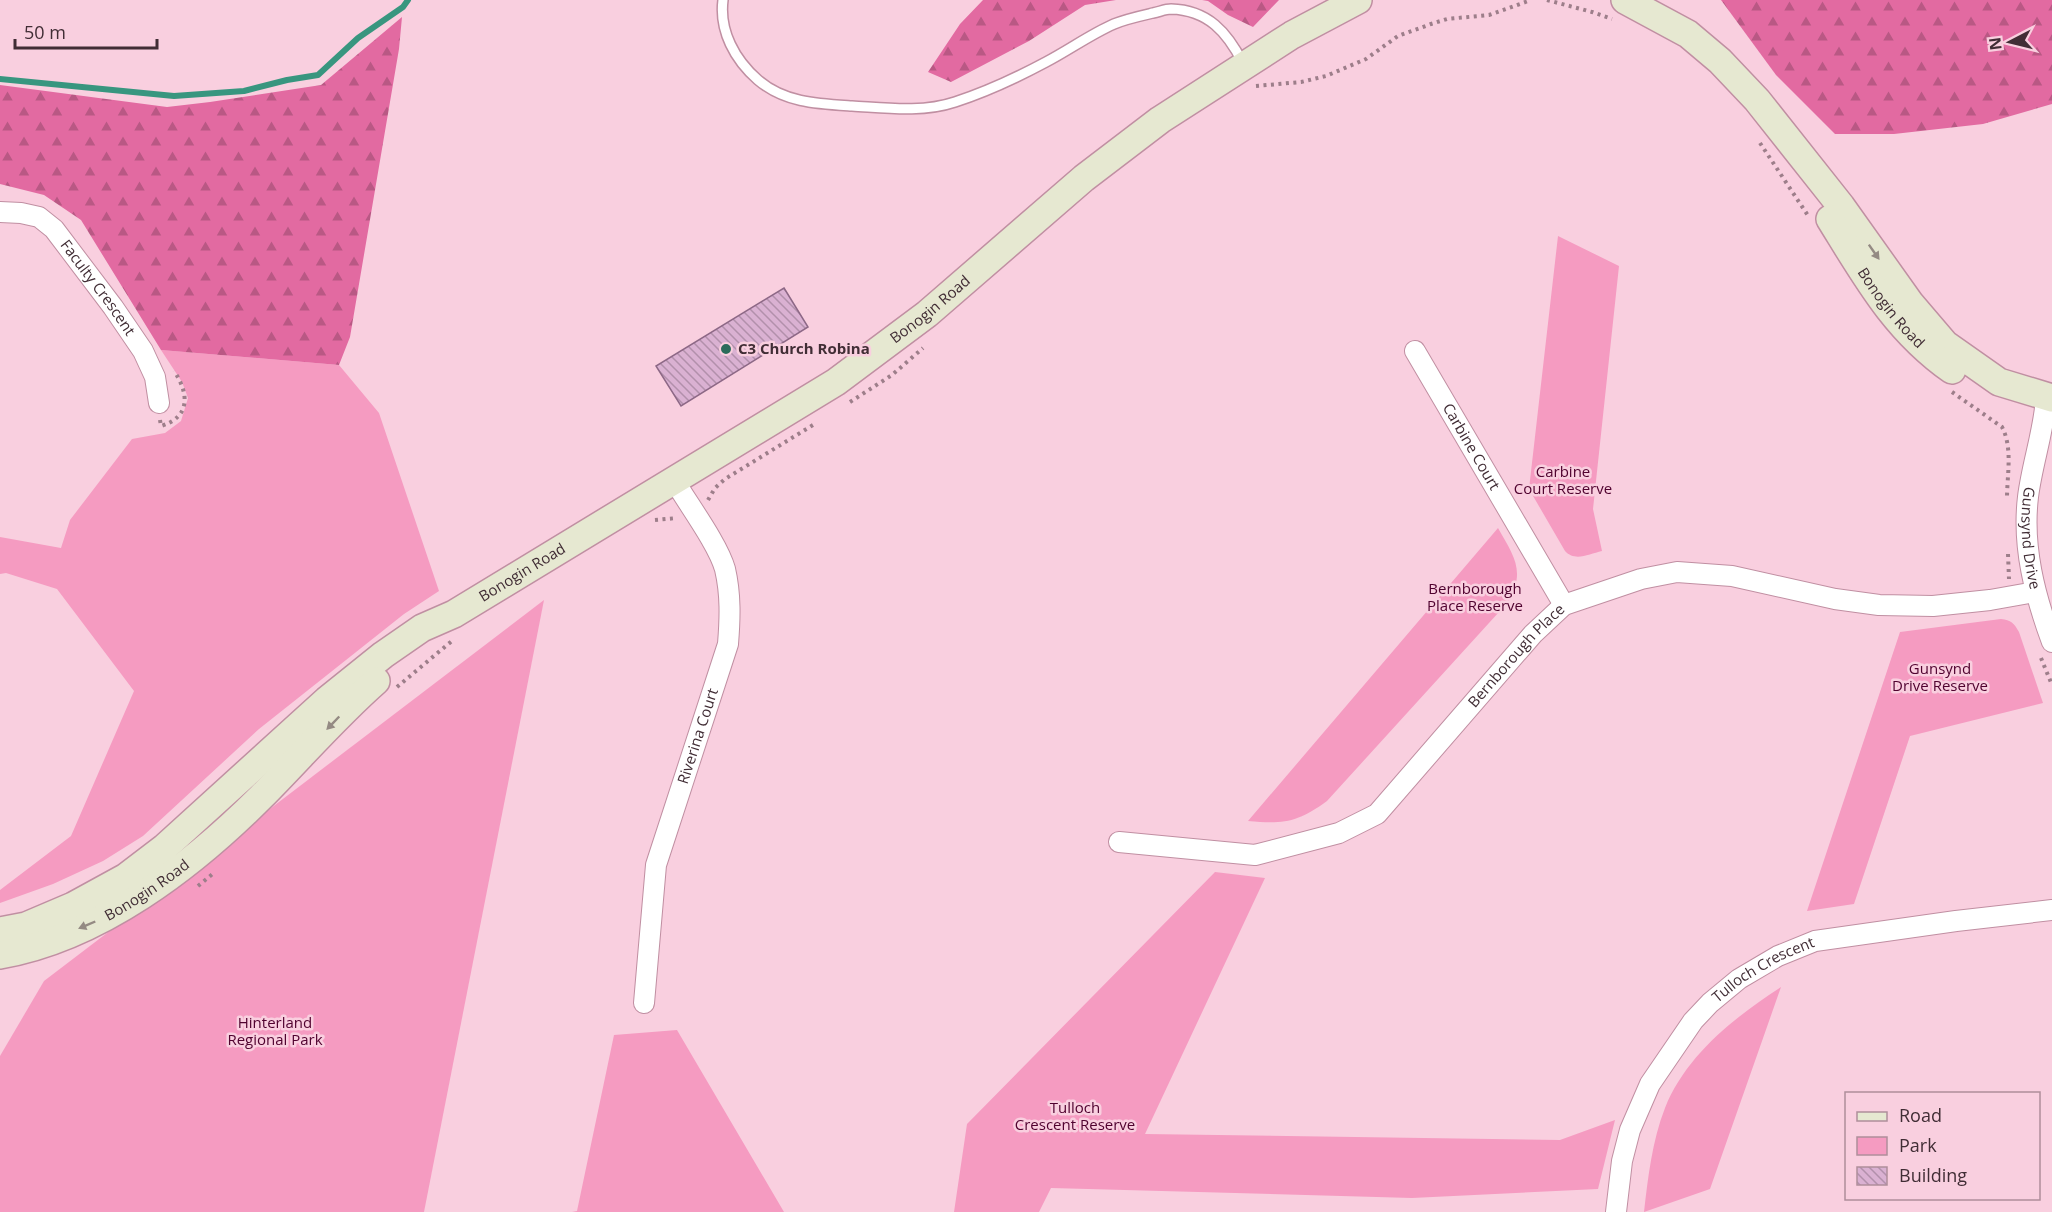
<svg xmlns="http://www.w3.org/2000/svg" width="2052" height="1212" font-family="'Open Sans',sans-serif">
	<style>
		.green { fill: #f59bc1 }
		.forest { fill: url(#forest-firs) }
		.lines { fill: none; stroke-linecap: round; stroke-linejoin: round }
		.stream { stroke: #38967f; stroke-width: 6 }
		.building { fill: url(#building-back-hatch); stroke: #8d6886; stroke-width: 1.5 }
		.lane-casing { stroke: #c08fa2; stroke-width: 12 }
		.street-casing { stroke: #c08fa2; stroke-width: 22 }
		.secondary-casing { stroke: #c08fa2; stroke-width: 30 }
		.path { stroke: #9d7e8a; stroke-width: 4; stroke-dasharray: 3 4.5; stroke-linecap: butt }
		.lane { stroke: #fff; stroke-width: 9 }
		.street { stroke: #fff; stroke-width: 20 }
		.secondary { stroke: #e6e8d1; stroke-width: 27 }
		.oneway { fill: #948a83 }
		.poi-dot { fill: #2c6c5b; stroke: #f9cfdf; stroke-width: 2 }
		.labels { text-anchor: middle; stroke-width: 5; stroke-linejoin: round; paint-order: stroke }
		.street-label { font-size: 15px; fill: #412d35; stroke: #f9cfdf }
		.poi-label { font-size: 15px; font-weight: bold; fill: #412d35; stroke: #f9cfdf; text-anchor: start }
		.park-label { font-size: 15px; fill: #50022f; stroke: #f9cfdf }
	</style>
	<defs>
		<pattern id="forest-firs" width="22" height="20" patternUnits="userSpaceOnUse" patternTransform="scale(1.5)"><rect width="22" height="20" fill="#e26aa1"/><path d="M5 1l3.5 6h-7zM16 11l3.5 6h-7z" fill="#b95884"/></pattern>
		<pattern id="building-back-hatch" width="6" height="6" patternUnits="userSpaceOnUse" patternTransform="scale(1.5)"><rect width="6" height="6" fill="#dab1d2"/><path d="M-1 5l2 2M0 0l6 6M5-1l2 2" fill="none" stroke="#b290ab"/></pattern>
	</defs>
	<rect width="100%" height="100%" fill="#f9cfdf"/>
	<!-- green -->
	<g class="green">
		<path d="M1558,236L1619,266L1593,509L1602,551C1589,554 1575,562 1565,551L1529,489Z"/>
		<path d="M161,350L339,365L379,413L439,591L404,614L259,729L143,836L103,861L53,884L0,903V890L71,836L134,691L57,589L6,573L0,574V537L61,548L70,520L132,439L165,433L181,421L188,398L182,382Z"/>
		<path d="M1498,528C1513,555 1526,570 1509,601L1327,801C1297,823 1283,824 1248,821Z"/>
		<path d="M544,600L424,1212H0V1056L44,981Z"/>
		<path d="M2001,619C2011,620 2014,623 2019,632L2043,703L1910,736L1854,904L1807,911L1900,632Z"/>
		<path d="M1215,872L1265,878L1145,1134L1560,1140L1615,1120L1598,1189L1412,1198L1051,1188L1039,1212H954L967,1124Z"/>
		<path d="M1781,987L1710,1189L1644,1212C1648,1178 1652,1141 1665,1108C1686,1055 1735,1017 1781,987Z"/>
		<path d="M677,1030L784,1212H572L577,1211L614,1035Z"/>
	</g>
	<!-- forest -->
	<g class="forest">
		<path d="M983,0H1116L1085,5L1029,41L951,82L928,72L960,24Z"/>
		<path d="M1202,0H1279L1253,27L1228,15L1208,1Z"/>
		<path d="M1721,0H2052V104L1983,124L1894,134H1835L1776,75Z"/>
		<path d="M402,17L399,49L350,337L339,365L161,350L81,220L44,195L0,184V85L167,107L210,102L321,85Z"/>
	</g>
	<g class="lines">
		<!-- stream -->
		<path class="stream" d="M0,79L174,96L244,91L287,80L318,75L358,38L403,7L408,0"/>
	</g>
	<!-- building -->
	<path class="building" d="M784,288L808,327L681,406L656,366Z"/>
	<g class="lines">
		<defs>
			<path id="lane" d="M723,0C719,31 735,60 758,80C785,103 818,104 852,106C886,108 922,113 955,102C986,92 1018,77 1046,62C1069,50 1091,34 1114,24C1126,19 1140,16 1153,13C1159,12 1165,9 1171,9C1208,10 1227,32 1243,63"/>
			<g id="street">
				<path id="s1" d="M0,212L21,213L39,217L54,229L113,307L143,351L155,377L159,403"/>
				<path id="s2" d="M1415,351L1564,605"/>
				<path id="s3" d="M2046,398C2044,431 2032,464 2028,497C2022,547 2035,596 2052,642"/>
				<path id="s4" d="M1119,842L1255,855L1339,833L1377,814L1533,634L1564,605L1641,579L1677,572L1732,576L1835,599L1879,605L1933,606L1990,600L2035,592"/>
				<path id="s5" d="M644,1003L656,865L728,644C730,619 731,595 725,569C718,544 688,504 674,480"/>
				<path id="s6" d="M1616,1212L1622,1161L1630,1130L1650,1084L1693,1021L1710,1003L1739,979L1778,956L1815,941L1956,921L2052,910"/>
			</g>
			<g id="secondary">
				<path d="M1625,0L1688,34L1720,61L1757,100L1841,206L1910,303L1945,344L1999,382L2052,398"/>
				<path id="s7" d="M1830,219C1866,277 1895,330 1952,370"/>
				<path id="s8" d="M0,931L26,926L73,906L126,877L164,848L327,700L383,655L422,628L454,614L836,382L927,314L1084,178L1160,120L1292,35L1358,0"/>
				<path id="s9" d="M0,955C99,938 192,866 261,797C299,759 335,717 376,681"/>
			</g>
		</defs>
		<!-- lane casing -->
		<use href="#lane" class="lane-casing"/>
		<!-- street casing -->
		<use href="#street" class="street-casing"/>
		<!-- secondary casing -->
		<use href="#secondary" class="secondary-casing"/>
		<!-- path -->
		<g class="path">
			<path d="M1547,0L1592,12L1612,19"/>
			<path d="M1256,86L1301,82L1326,76L1366,59L1398,36L1431,24L1447,19L1489,15L1531,0"/>
			<path d="M1760,143L1809,217"/>
			<path d="M1952,392L2002,427C2013,448 2007,475 2007,498"/>
			<path d="M850,402L892,375L923,348"/>
			<path d="M160,420L161,426C191,417 189,393 174,371"/>
			<path d="M708,500L715,488L725,479L813,425"/>
			<path d="M655,520L677,518"/>
			<path d="M2008,554L2009,579"/>
			<path d="M2041,658L2052,685"/>
			<path d="M397,687L453,640"/>
			<path d="M198,886L215,872"/>
		</g>
		<!-- lane -->
		<use href="#lane" class="lane"/>
		<!-- street -->
		<use href="#street" class="street"/>
		<!-- secondary -->
		<use href="#secondary" class="secondary"/>
	</g>
	<!-- one-way arrows -->
	<defs><path id="oneway-solid" d="M-6-.8H1V-3.2L6.5 0L1 3.2V.8H-6Z" transform="scale(1.5)"/></defs>
	<g class="oneway">
		<use href="#oneway-solid" transform="translate(1874 252) rotate(55)"/>
		<use href="#oneway-solid" transform="translate(333 723) rotate(134)"/>
		<use href="#oneway-solid" transform="translate(87 925) rotate(157)"/>
	</g>
	<!-- markers -->
	<circle class="poi-dot" cx="726" cy="349" r="6"/>
	<g class="labels">
		<!-- street labels -->
		<g class="street-label">
			<text dy="5" stroke="none"><textPath href="#s1" startOffset="132">Faculty Crescent</textPath></text>
			<text dy="5" stroke="none"><textPath href="#s7" startOffset="108">Bonogin Road</textPath></text>
			<text dy="5" stroke="none"><textPath href="#s8" startOffset="1126">Bonogin Road</textPath></text>
			<text dy="5" stroke="none"><textPath href="#s2" startOffset="111">Carbine Court</textPath></text>
			<text dy="5" stroke="none"><textPath href="#s3" startOffset="142">Gunsynd Drive</textPath></text>
			<text dy="5" stroke="none"><textPath href="#s8" startOffset="640">Bonogin Road</textPath></text>
			<text dy="5" stroke="none"><textPath href="#s4" startOffset="477">Bernborough Place</textPath></text>
			<text dy="5" stroke="none"><textPath href="#s5" startOffset="274">Riverina Court</textPath></text>
			<text dy="5" stroke="none"><textPath href="#s9" startOffset="162">Bonogin Road</textPath></text>
			<text dy="5" stroke="none"><textPath href="#s6" startOffset="298">Tulloch Crescent</textPath></text>
		</g>
		<!-- poi labels -->
		<g class="poi-label">
			<text x="738" y="354">C3 Church Robina</text>
		</g>
		<!-- park labels -->
		<g class="park-label">
			<text x="1563" y="477">Carbine<tspan x="1563" dy="17">Court Reserve</tspan></text>
			<text x="1475" y="594">Bernborough<tspan x="1475" dy="17">Place Reserve</tspan></text>
			<text x="1940" y="674">Gunsynd<tspan x="1940" dy="17">Drive Reserve</tspan></text>
			<text x="275" y="1028">Hinterland<tspan x="275" dy="17">Regional Park</tspan></text>
			<text x="1075" y="1113">Tulloch<tspan x="1075" dy="17">Crescent Reserve</tspan></text>
		</g>
	</g>
	<!-- legend -->
	<rect x="1845" y="1092" width="195" height="108" fill="#f9cfdf" stroke="#af8e9b" stroke-width="1.5"/>
	<rect x="1857" y="1112" width="30" height="9" fill="#e6e8d1" stroke="#af8e9b" stroke-width="1.5"/>
	<text x="1899" y="1122" font-size="18" fill="#412d35">Road</text>
	<rect x="1857" y="1137" width="30" height="18" fill="#f59bc1" stroke="#af8e9b" stroke-width="1.5"/>
	<text x="1899" y="1152" font-size="18" fill="#412d35">Park</text>
	<rect x="1857" y="1167" width="30" height="18" fill="url(#building-back-hatch)" stroke="#af8e9b" stroke-width="1.5"/>
	<text x="1899" y="1182" font-size="18" fill="#412d35">Building</text>
	<!-- north arrow -->
	<g transform="translate(2010 42) rotate(263)" stroke="#f9cfdf" stroke-width="4.5" paint-order="stroke">
	<path d="M0-4.5L10 22L0 15L-10 22Z" fill="#412d35"/>
	<text y="-9" font-size="16" font-weight="bold" text-anchor="middle" fill="#412d35">N</text>
	</g>
	<!-- scale -->
	<path d="M15 39v9h142v-9" fill="none" stroke="#412d35" stroke-width="3"/>
	<text x="24" y="39" font-size="18" fill="#412d35" stroke="#f9cfdf" stroke-width="4.5" paint-order="stroke">50 m</text>
</svg>
